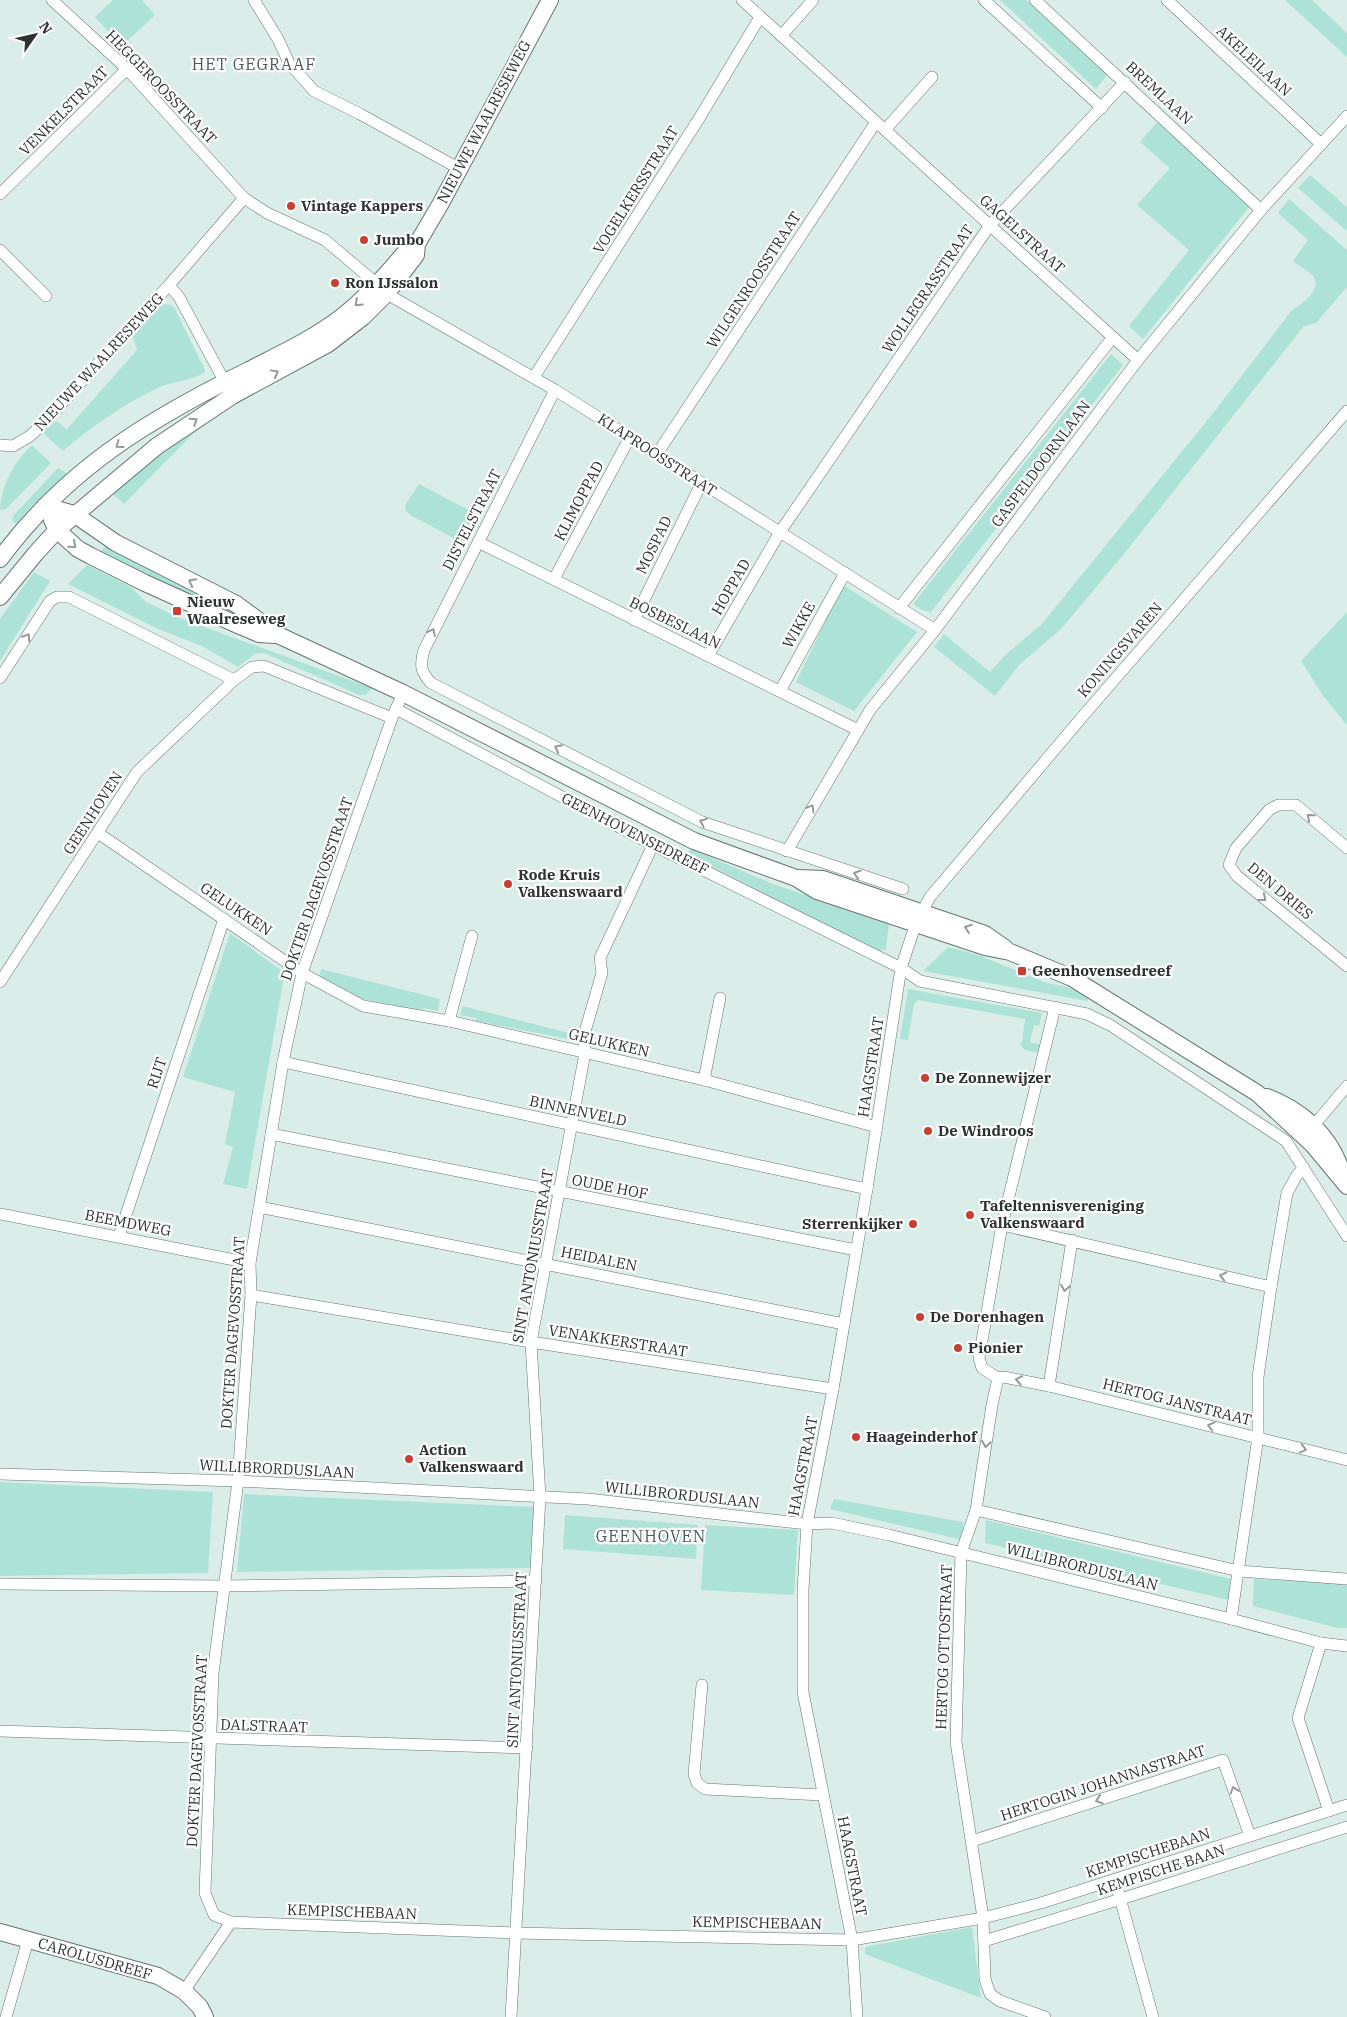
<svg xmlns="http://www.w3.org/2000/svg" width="1347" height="2017" font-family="'IBM Plex Serif',serif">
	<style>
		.green { fill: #ade3d6 }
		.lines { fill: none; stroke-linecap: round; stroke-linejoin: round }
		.street-casing { stroke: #657571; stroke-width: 12 }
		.secondary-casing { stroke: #657571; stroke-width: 18 }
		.street { stroke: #fff; stroke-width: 11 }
		.secondary { stroke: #fff; stroke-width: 16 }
		.oneway { stroke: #969998 }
		.poi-dot { fill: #ca3d32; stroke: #fff; stroke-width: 2 }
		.labels { text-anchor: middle; stroke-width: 4.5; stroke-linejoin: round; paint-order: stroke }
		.street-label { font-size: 15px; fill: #2c3331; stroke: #fff }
		.poi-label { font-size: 15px; font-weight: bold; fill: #2c3331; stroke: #fff; text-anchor: start }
		.neighbourhood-label { font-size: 16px; letter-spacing: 1px; fill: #4c5b57; stroke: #fff }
	</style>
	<rect width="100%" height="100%" fill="#dbede8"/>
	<!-- green -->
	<g class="green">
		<path d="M113,0H142L155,15L122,46L95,17Z"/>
		<path d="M1000,0H1026L1107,75L1096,89Z"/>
		<path d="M1285,0H1312L1347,33V57Z"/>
		<path d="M1157,122L1250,206L1143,339L1129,326L1189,250L1137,205L1170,168L1140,142Z"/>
		<path d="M1310,175L1347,207V231L1298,188Z"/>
		<path d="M1289,199L1347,250V287L1316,323L1304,326L1124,554L1062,628L1019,665L995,696L934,647L944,634L990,672L1005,655L1041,625L1214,412L1292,310C1300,305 1320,292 1315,279C1311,272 1299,266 1293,261L1308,240L1278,213Z"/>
		<path d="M164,304L171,305L175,309L205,370L204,373C191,381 174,381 160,387C125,403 92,426 63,451L43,433L56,421L67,429L137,350L132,335L158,306Z"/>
		<path d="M1111,354L1123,365L931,612L922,610L913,604Z"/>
		<path d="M236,400L237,402L194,433L124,504L111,492L129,474Z"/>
		<path d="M32,445L51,463L6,509L0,510C0,488 15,460 32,445Z"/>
		<path d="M58,468L68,474L32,506L16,524L12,520L14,515Z"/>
		<path d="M419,484L478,515L463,543L412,516L406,511L405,505Z"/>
		<path d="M106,546L255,624L98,554Z"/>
		<path d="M87,565L131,587L146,602L180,618L372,688L366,695H359L264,653L255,654L238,667L202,646L158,629L68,584Z"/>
		<path d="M34,572L50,581L0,661V619Z"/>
		<path d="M843,585L917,632L854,711L796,682Z"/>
		<path d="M1347,612V725L1324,697L1301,661Z"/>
		<path d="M691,849L773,884L889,923L886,950L877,951L688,854Z"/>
		<path d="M230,933L281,970L284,976L247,1189L223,1184L233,1147L225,1144L235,1092L183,1077Z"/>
		<path d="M948,947L978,955L1044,982L1066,987L1088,996V1001L923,971Z"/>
		<path d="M321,969L440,999L438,1011L423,1008L422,1011L352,997L319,976Z"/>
		<path d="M908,989L1042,1013L1039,1026L1034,1025L1030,1042L1041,1045L1039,1053L1025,1050L1020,1044L1022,1042L1025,1019L918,1000L914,1004L908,1040L900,1039Z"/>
		<path d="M463,1006L569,1033L568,1039L476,1021V1018L460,1015Z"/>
		<path d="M0,1482L213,1492L208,1573L0,1576Z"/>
		<path d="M244,1494L535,1507L532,1568L237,1572Z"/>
		<path d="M834,1499L963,1522V1540L830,1509Z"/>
		<path d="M565,1515L698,1525L696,1559L563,1549Z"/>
		<path d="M986,1520L1231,1579L1229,1600L985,1543Z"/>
		<path d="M705,1525L798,1530L794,1595L701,1590Z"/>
		<path d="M1254,1579L1347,1584V1628H1338L1253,1606Z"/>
		<path d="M972,1927L981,1998L865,1954V1948L869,1946Z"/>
	</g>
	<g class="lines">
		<defs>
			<g id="street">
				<path d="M52,0L127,69L244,198L267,213L325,240L377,284"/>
				<path d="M254,0L278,39L289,63L314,91L360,114L460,169"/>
				<path d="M742,0L1138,360"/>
				<path d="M984,0L1102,108"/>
				<path d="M1035,0L1261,210"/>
				<path d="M1167,0L1321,144"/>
				<path d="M781,36L813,0"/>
				<path d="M885,130L932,77"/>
				<path d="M0,194L127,69"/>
				<path d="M0,250L46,296"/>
				<path d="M169,285L179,297L228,388"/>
				<path d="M394,298L555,390L935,630"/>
				<path d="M534,377L700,117L760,17"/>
				<path d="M555,390L424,650C420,665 420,671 431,683L702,822L903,889"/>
				<path d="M0,445L13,446L30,436L43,424L169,285L244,198"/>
				<path d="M657,454L876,122"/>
				<path d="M478,542L858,730"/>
				<path d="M554,579L630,437"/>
				<path d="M899,608L1113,337"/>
				<path d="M634,620L701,484"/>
				<path d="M708,656L780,532L990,225L1125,82"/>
				<path d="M0,678L50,601L57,597H69L234,680"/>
				<path d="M780,691L845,573"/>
				<path d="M396,709L653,845L901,968L920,981L1087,1014L1110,1025L1286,1141L1347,1236"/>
				<path d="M98,833L302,973L363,1006L449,1021L704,1080L877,1127"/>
				<path d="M1347,848L1296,805H1278L1269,810L1236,848L1229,865L1237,876L1347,966"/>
				<path d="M787,851L870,710L935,630L1138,360L1261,210L1347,116"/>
				<path d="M0,982L137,772L234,680L252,667L264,666L392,718"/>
				<path d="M449,1021L472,936"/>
				<path d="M283,1062L867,1189"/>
				<path d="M704,1080L720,998"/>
				<path d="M1309,1131L1347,1086"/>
				<path d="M271,1134L856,1250"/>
				<path d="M259,1207L844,1324"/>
				<path d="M0,1214L250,1263"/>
				<path d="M1002,1225L1271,1287"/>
				<path d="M119,1236L224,919"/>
				<path d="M251,1295L531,1342L833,1389"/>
				<path d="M998,1378L992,1405L976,1510L961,1553L956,1742L983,1918L985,1979L990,1994L1000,2001L1045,2017"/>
				<path d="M998,1378L982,1368L979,1358L1002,1225L1055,1007"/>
				<path d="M998,1378L1004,1377L1049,1386L1347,1460"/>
				<path d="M1049,1386L1072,1240"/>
				<path d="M0,1474L238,1481L588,1499L807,1524L832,1523L889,1535L1231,1619L1321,1643L1347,1646"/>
				<path d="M976,1510L1239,1571L1347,1579"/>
				<path d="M0,1584L225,1586L536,1581"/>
				<path d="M1231,1619L1258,1437V1377L1271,1287L1287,1193L1297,1175L1304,1168"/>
				<path d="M1321,1643L1298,1718L1329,1811"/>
				<path d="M702,1685L694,1774L697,1783L705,1789L822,1795"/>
				<path d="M0,1731L527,1748"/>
				<path d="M972,1841L1223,1760L1250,1836"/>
				<path d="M1115,1880L1153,2017"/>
				<path d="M231,1922L214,1915L205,1893L213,1673L238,1481L251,1295L250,1263L283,1062L302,973L392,718L403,693"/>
				<path d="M984,1941L1121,1899L1347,1827"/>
				<path d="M184,1991L231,1922L515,1933L852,1940L983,1918L1041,1903L1347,1805"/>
				<path d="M6,2017L28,1940"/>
				<path d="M511,2017L540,1497L531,1342L585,1053L584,1035L602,973L600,958L653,845"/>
				<path d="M857,2017L852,1940L803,1692V1590L807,1524L833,1389L867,1189L901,968L916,923L930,897L1083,716L1347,411"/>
			</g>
			<g id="secondary">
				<path d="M45,506L74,514L116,543L236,604L278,635L403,693L694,841L796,878L817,891L985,947L1010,952L1072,978L1257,1093L1313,1145L1347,1186"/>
				<path d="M52,520L57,530L78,549L91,556L145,583L240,626L259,634L275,635"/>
				<path d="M0,559C42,502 97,455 158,419C188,401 218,385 249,370C282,353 315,338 344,315C368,296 388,273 407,250L413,246"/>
				<path d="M0,597L36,553L57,530L157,446L232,396L328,344L363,317L387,293L416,255L417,244L441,203L550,0"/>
				<path d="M798,878L823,879L950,922L985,934L1005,948"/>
				<path d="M1267,1097C1301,1110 1330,1135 1341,1170"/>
				<path d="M0,1932L158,1976L184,1991L200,2007L205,2017"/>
			</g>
		</defs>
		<!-- street casing -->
		<use href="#street" class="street-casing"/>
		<!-- secondary casing -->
		<use href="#secondary" class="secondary-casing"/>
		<!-- street -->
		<use href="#street" class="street"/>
		<!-- secondary -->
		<use href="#secondary" class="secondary"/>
	</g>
	<!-- one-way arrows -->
	<defs><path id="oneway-chevron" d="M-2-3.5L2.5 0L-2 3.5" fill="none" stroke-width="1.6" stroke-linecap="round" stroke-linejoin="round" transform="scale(1.25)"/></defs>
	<g class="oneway">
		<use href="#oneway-chevron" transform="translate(358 303) rotate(137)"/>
		<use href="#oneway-chevron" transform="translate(275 373) rotate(-29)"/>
		<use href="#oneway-chevron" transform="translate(194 421) rotate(-33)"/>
		<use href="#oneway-chevron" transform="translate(119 445) rotate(144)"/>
		<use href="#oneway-chevron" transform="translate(73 545) rotate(41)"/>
		<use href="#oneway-chevron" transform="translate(192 582) rotate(-153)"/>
		<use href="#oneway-chevron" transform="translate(432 632) rotate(-64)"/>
		<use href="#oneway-chevron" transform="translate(27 637) rotate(-57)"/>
		<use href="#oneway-chevron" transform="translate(558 748) rotate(-153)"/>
		<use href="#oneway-chevron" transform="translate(811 808) rotate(-59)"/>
		<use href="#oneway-chevron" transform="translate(1310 817) rotate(-140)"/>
		<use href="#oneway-chevron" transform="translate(703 822) rotate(-158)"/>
		<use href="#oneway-chevron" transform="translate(857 874) rotate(-162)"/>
		<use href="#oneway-chevron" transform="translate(1263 898) rotate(39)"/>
		<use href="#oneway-chevron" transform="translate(968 928) rotate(-160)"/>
		<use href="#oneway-chevron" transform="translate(1223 1276) rotate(-167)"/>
		<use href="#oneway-chevron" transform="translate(1065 1288) rotate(99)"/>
		<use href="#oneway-chevron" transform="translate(1019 1380) rotate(-169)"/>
		<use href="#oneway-chevron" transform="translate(1211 1426) rotate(-166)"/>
		<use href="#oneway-chevron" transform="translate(986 1444) rotate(99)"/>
		<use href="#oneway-chevron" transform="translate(1303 1449) rotate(15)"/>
		<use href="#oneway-chevron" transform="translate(1234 1790) rotate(-109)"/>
		<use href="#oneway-chevron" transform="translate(1099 1800) rotate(162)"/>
	</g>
	<!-- markers -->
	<g class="poi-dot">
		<circle cx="291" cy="206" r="5"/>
		<circle cx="364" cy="240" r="5"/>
		<circle cx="335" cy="283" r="5"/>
		<rect x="172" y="606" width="10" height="10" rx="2.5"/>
		<circle cx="508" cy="884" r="5"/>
		<rect x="1017" y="966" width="10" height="10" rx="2.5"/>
		<circle cx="925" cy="1078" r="5"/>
		<circle cx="928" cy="1131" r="5"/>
		<circle cx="970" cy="1215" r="5"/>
		<circle cx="913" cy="1224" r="5"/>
		<circle cx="920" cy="1317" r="5"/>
		<circle cx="958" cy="1348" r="5"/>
		<circle cx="856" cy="1437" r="5"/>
		<circle cx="409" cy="1459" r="5"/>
	</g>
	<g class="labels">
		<!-- street labels -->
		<g class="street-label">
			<text transform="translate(1254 61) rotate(43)" y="5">AKELEILAAN</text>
			<text transform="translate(161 87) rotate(46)" y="5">HEGGEROOSSTRAAT</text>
			<text transform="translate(1159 93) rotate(43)" y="5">BREMLAAN</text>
			<text transform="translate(64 111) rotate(-45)" y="5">VENKELSTRAAT</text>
			<text transform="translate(484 122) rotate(-62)" y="5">NIEUWE WAALRESEWEG</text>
			<text transform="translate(636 190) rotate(-58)" y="5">VOGELKERSSTRAAT</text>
			<text transform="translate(1022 234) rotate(42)" y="5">GAGELSTRAAT</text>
			<text transform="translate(754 280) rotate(-57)" y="5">WILGENROOSSTRAAT</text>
			<text transform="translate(928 289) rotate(-56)" y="5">WOLLEGRASSTRAAT</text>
			<text transform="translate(99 362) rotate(-47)" y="5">NIEUWE WAALRESEWEG</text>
			<text transform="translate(657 455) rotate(33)" y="5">KLAPROOSSTRAAT</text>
			<text transform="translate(1041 464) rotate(-53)" y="5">GASPELDOORNLAAN</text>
			<text transform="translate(579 501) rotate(-62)" y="5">KLIMOPPAD</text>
			<text transform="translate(472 520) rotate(-63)" y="5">DISTELSTRAAT</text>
			<text transform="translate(654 545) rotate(-64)" y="5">MOSPAD</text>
			<text transform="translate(731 587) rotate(-60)" y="5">HOPPAD</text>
			<text transform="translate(675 623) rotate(26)" y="5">BOSBESLAAN</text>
			<text transform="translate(799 625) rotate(-61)" y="5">WIKKE</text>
			<text transform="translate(1120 650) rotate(-49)" y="5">KONINGSVAREN</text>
			<text transform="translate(93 813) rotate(-57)" y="5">GEENHOVEN</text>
			<text transform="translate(635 834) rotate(27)" y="5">GEENHOVENSEDREEF</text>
			<text transform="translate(317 889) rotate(-71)" y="5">DOKTER DAGEVOSSTRAAT</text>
			<text transform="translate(1280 891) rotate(40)" y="5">DEN DRIES</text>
			<text transform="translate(236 909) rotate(34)" y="5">GELUKKEN</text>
			<text transform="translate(609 1043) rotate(13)" y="5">GELUKKEN</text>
			<text transform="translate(871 1067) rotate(-81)" y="5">HAAGSTRAAT</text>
			<text transform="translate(157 1073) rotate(-72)" y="5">RIJT</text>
			<text transform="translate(578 1111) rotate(12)" y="5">BINNENVELD</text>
			<text transform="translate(610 1187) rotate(11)" y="5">OUDE HOF</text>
			<text transform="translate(128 1223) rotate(11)" y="5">BEEMDWEG</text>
			<text transform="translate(533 1256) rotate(-80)" y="5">SINT ANTONIUSSTRAAT</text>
			<text transform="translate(599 1259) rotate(11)" y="5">HEIDALEN</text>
			<text transform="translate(233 1333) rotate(-86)" y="5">DOKTER DAGEVOSSTRAAT</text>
			<text transform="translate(618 1341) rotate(9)" y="5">VENAKKERSTRAAT</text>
			<text transform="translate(1177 1402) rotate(14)" y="5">HERTOG JANSTRAAT</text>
			<text transform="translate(803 1466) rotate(-79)" y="5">HAAGSTRAAT</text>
			<text transform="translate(277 1469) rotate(3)" y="5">WILLIBRORDUSLAAN</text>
			<text transform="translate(682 1495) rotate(6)" y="5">WILLIBRORDUSLAAN</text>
			<text transform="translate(1082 1567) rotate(14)" y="5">WILLIBRORDUSLAAN</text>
			<text transform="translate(944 1647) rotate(-88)" y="5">HERTOG OTTOSTRAAT</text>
			<text transform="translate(517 1660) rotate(-87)" y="5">SINT ANTONIUSSTRAAT</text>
			<text transform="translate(264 1726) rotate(2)" y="5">DALSTRAAT</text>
			<text transform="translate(197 1751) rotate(-87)" y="5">DOKTER DAGEVOSSTRAAT</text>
			<text transform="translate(1103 1783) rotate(-18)" y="5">HERTOGIN JOHANNASTRAAT</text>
			<text transform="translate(1148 1853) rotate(-18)" y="5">KEMPISCHEBAAN</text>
			<text transform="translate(852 1866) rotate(79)" y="5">HAAGSTRAAT</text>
			<text transform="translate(1161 1870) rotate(-18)" y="5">KEMPISCHE BAAN</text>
			<text transform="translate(352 1912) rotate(2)" y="5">KEMPISCHEBAAN</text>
			<text transform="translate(757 1923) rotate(1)" y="5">KEMPISCHEBAAN</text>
			<text transform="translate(95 1959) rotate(16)" y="5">CAROLUSDREEF</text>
		</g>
		<!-- poi labels -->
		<g class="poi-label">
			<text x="301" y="211">Vintage Kappers</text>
			<text x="374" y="245">Jumbo</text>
			<text x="345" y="288">Ron IJssalon</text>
			<text x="187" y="607">Nieuw<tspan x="187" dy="17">Waalreseweg</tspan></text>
			<text x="518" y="880">Rode Kruis<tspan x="518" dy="17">Valkenswaard</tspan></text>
			<text x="1032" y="976">Geenhovensedreef</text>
			<text x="935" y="1083">De Zonnewijzer</text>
			<text x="938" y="1136">De Windroos</text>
			<text x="980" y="1211">Tafeltennisvereniging<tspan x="980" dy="17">Valkenswaard</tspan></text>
			<text x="903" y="1229" text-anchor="end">Sterrenkijker</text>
			<text x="930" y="1322">De Dorenhagen</text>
			<text x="968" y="1353">Pionier</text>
			<text x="866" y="1442">Haageinderhof</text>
			<text x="419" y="1455">Action<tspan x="419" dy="17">Valkenswaard</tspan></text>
		</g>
		<!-- neighbourhood labels -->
		<g class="neighbourhood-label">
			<text x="254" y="70">HET GEGRAAF</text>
			<text x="651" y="1542">GEENHOVEN</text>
		</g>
	</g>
	<!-- north arrow -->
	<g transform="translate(35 35) rotate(56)" stroke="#ffffff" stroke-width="4" paint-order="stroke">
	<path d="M0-4L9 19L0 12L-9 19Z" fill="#2c3331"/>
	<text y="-8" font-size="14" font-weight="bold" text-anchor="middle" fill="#2c3331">N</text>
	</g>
</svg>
